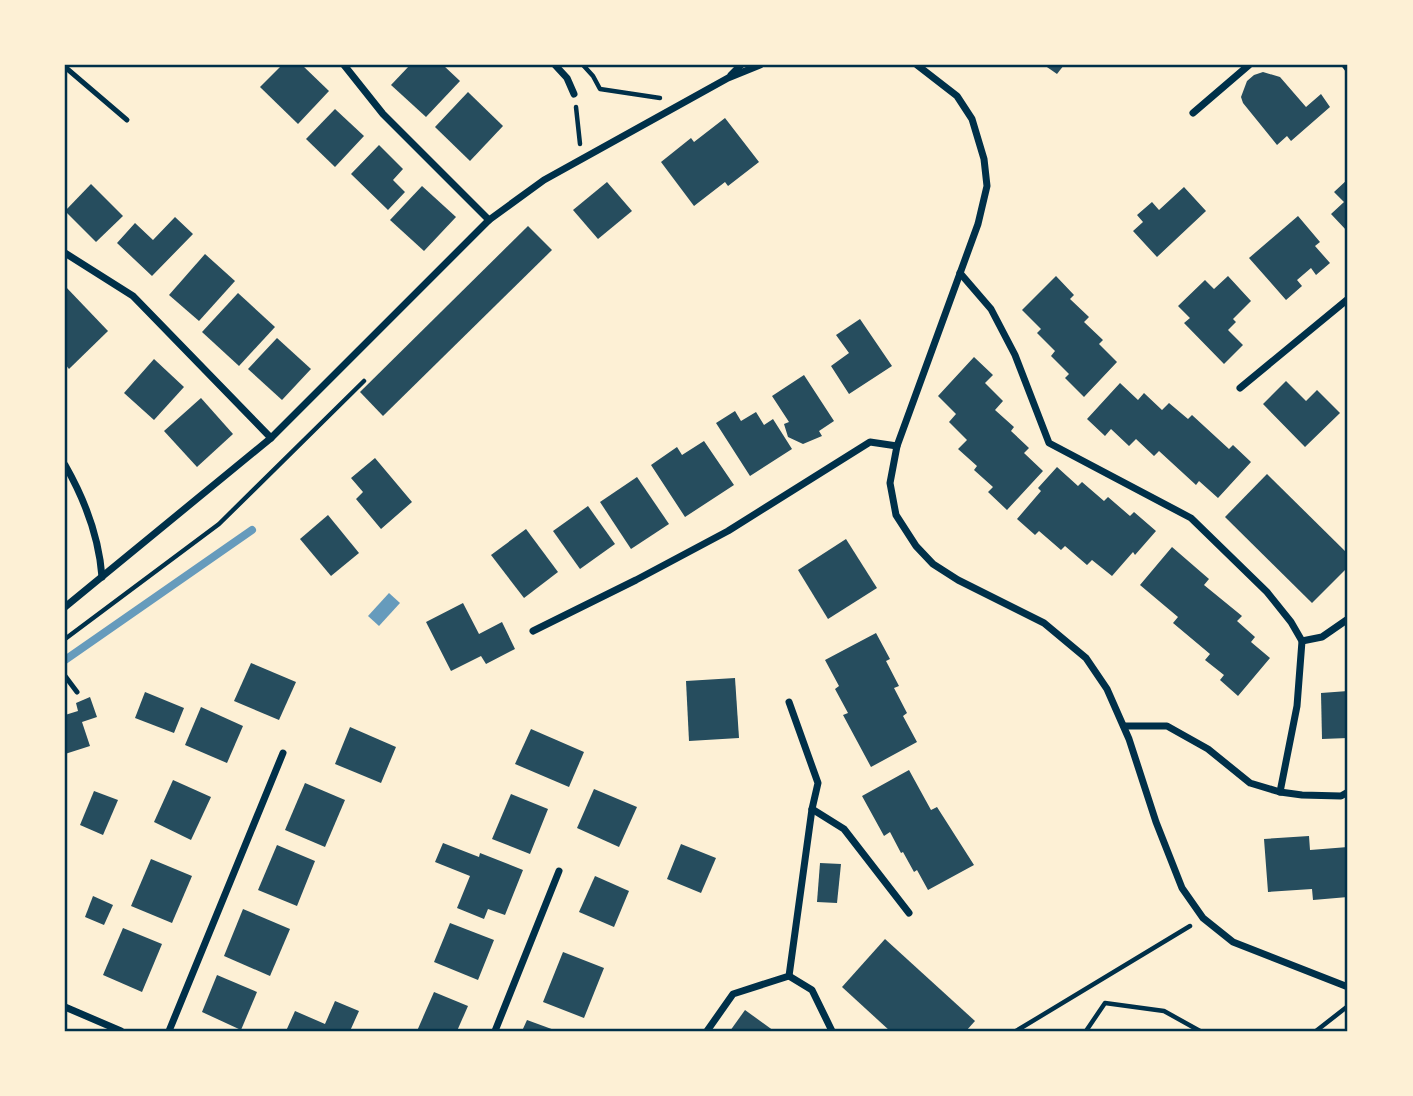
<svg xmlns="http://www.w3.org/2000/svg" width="1413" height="1096" font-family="Spectral,serif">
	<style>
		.water { fill: #669bbc }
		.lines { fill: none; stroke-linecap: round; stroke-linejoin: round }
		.stream { stroke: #669bbc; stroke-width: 8 }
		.building { fill: #264d5e }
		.path { stroke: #003049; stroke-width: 4.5 }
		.service { stroke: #003049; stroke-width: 5 }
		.minor { stroke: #003049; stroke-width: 7 }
		.neatline { fill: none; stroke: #003049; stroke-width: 2.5 }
	</style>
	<rect width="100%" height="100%" fill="#fdf0d5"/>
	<!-- water -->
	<path class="water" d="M389,593L400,603L379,626L368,616Z"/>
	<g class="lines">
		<!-- stream -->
		<path class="stream" d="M65,660L252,530"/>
	</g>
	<!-- building -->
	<g class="building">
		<path d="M282,65H302L329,91L298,124L260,87Z"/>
		<path d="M410,65H443L460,81L426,117L391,85Z"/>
		<path d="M1044,65H1064L1057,74Z"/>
		<path d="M1263,72L1280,77L1306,107L1321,94L1330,107L1291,141L1287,136L1277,145L1243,103L1241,97L1247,81L1254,75Z"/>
		<path d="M468,92L503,126L470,161L435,127Z"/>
		<path d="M335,109L364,136L335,167L306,139Z"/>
		<path d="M725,118L759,162L728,186L725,182L694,206L661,162L691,138L694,142Z"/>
		<path d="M379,145L403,169L393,180L405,192L388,210L351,174Z"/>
		<path d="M1348,179V230L1347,231L1331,214L1344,202L1334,192Z"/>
		<path d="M607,182L632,211L598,239L573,210Z"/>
		<path d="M91,184L123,216L96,242L65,211Z"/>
		<path d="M422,186L456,217L424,251L390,220Z"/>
		<path d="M1184,187L1206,211L1157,257L1133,231L1143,222L1137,215L1152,202L1159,210Z"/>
		<path d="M1298,216L1320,242L1315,246L1330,263L1316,275L1311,268L1297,280L1302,286L1286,300L1249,258Z"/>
		<path d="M175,217L193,234L152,276L117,243L135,223L153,240Z"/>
		<path d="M528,226L552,250L383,416L360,392Z"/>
		<path d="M205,254L235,281L199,321L169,295Z"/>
		<path d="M1056,276L1074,295L1070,299L1089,317L1084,322L1103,340L1099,344L1117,362L1084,397L1065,378L1069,374L1051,356L1055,351L1037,333L1041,329L1022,310Z"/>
		<path d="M1228,276L1251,301L1233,319L1236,322L1228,330L1243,345L1224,364L1184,323L1190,318L1178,306L1205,280L1214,289Z"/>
		<path d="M65,286L108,331L69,369L65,364Z"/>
		<path d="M238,293L275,327L239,366L202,332Z"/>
		<path d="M860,319L892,366L849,394L831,366L849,353L836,335Z"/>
		<path d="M277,338L311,369L282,400L248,369Z"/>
		<path d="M974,357L993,375L985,383L1003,401L995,410L1014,427L1011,431L1029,448L1024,453L1043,471L1007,510L988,492L993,487L974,470L977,466L958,449L967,440L949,422L956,414L938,396Z"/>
		<path d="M154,359L184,387L154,420L124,393Z"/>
		<path d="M804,375L834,421L819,431L822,436L803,444L788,437L784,424L789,422L772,396Z"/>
		<path d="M1286,381L1306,401L1317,390L1340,413L1305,447L1263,404Z"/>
		<path d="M1120,383L1138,400L1144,393L1162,410L1169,403L1188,419L1192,415L1229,449L1233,445L1251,462L1218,498L1199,481L1196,485L1159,451L1154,456L1136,439L1129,446L1111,429L1105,436L1087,419Z"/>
		<path d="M201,398L233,434L197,467L164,431Z"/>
		<path d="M735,411L741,421L756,412L764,425L773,419L792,449L750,476L716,423Z"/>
		<path d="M704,441L734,485L685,517L651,465L677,447L682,455Z"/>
		<path d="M375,458L412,502L381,529L356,499L363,492L351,478Z"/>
		<path d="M1057,467L1078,486L1082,482L1104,501L1108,497L1130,516L1134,512L1156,531L1135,555L1133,552L1112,576L1092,560L1087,565L1065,546L1061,550L1039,531L1035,535L1017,519L1041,491L1038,488Z"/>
		<path d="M1267,474L1348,554V567L1312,603L1225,517Z"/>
		<path d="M637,477L669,524L631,549L600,502Z"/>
		<path d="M588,506L615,544L580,569L553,531Z"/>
		<path d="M328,515L359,553L331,576L300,539Z"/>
		<path d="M526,529L558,572L524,598L491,555Z"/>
		<path d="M846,539L877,588L828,619L798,570Z"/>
		<path d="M1172,547L1209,579L1204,585L1242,616L1237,621L1255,637L1251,642L1270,658L1238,696L1220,680L1224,675L1205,660L1210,654L1173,623L1178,617L1140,585Z"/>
		<path d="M463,603L479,634L502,622L515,649L486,664L481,656L451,671L426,622Z"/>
		<path d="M876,633L890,659L886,661L899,686L894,688L907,713L903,716L917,742L871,767L843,715L848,713L835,689L839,686L825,660Z"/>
		<path d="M251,663L296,682L279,720L234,701Z"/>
		<path d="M735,678L739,738L689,741L686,681Z"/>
		<path d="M1348,691V738L1322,739L1321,693Z"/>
		<path d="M145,692L184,708L174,733L135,718Z"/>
		<path d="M90,697L97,717L82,722L90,746L65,754V715L78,711L76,703Z"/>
		<path d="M201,707L243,726L227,763L185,745Z"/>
		<path d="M350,727L396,747L381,783L335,764Z"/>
		<path d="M531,729L584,752L569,787L515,764Z"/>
		<path d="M909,770L931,810L937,807L974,865L928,890L917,870L914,872L903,852L901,853L890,832L884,836L862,796Z"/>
		<path d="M173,780L211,797L191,840L154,822Z"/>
		<path d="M305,783L345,800L325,847L285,830Z"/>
		<path d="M594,789L637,807L619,847L577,828Z"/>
		<path d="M94,791L118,800L103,835L80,825Z"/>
		<path d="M511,794L548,809L530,854L492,839Z"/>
		<path d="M1309,836L1310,850L1348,847V897L1313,900L1312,889L1268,892L1264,839Z"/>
		<path d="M443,843L479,857L480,853L523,870L505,915L488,909L484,919L457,908L470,876L435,862Z"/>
		<path d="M681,844L716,858L701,893L667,879Z"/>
		<path d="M277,845L315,861L297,906L258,890Z"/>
		<path d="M151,859L192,876L172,923L131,906Z"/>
		<path d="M820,863L841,864L837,903L817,902Z"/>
		<path d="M595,876L629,891L614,927L579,912Z"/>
		<path d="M93,896L113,905L104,925L85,917Z"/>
		<path d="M243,909L290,929L270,976L224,956Z"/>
		<path d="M450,923L494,940L478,980L434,962Z"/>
		<path d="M123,928L162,944L142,992L103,975Z"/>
		<path d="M885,939L975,1021L966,1031H890L842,987Z"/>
		<path d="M563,952L604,968L584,1018L543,1002Z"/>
		<path d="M217,975L257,992L241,1030L202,1012Z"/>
		<path d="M434,992L468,1006L457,1031H417Z"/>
		<path d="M335,1001L359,1011L350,1031H286L295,1011L325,1024Z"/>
		<path d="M745,1010L774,1031H730Z"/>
		<path d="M527,1020L557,1031H522Z"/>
	</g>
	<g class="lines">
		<!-- path -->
		<g class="path">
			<path d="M583,65L593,76L600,89L660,98"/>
			<path d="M576,107L580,144"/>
			<path d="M65,639L219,524L364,381"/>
			<path d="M1016,1031L1190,926"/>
			<path d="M1086,1031L1105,1003L1164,1011L1200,1031"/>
			<path d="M1316,1031L1348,1006"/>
		</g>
		<!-- service -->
		<g class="service">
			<path d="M65,67L127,120"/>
			<path d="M65,676L77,692"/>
		</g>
		<!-- minor -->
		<g class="minor">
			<path d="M344,65L383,114L489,220"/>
			<path d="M555,65L567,78L574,94"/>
			<path d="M917,65L957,96L972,119L984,159L987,186L978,224L897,446L890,483L896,515L916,546L933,564L958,580L1044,623L1086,658L1107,689L1129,739L1156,822L1182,888L1203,918L1233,942L1348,987"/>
			<path d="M1345,65L1348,69"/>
			<path d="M731,75L741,65"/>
			<path d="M1193,113L1249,65"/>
			<path d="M65,253L133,296L271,438"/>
			<path d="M960,273L991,309L1015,355L1049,443L1191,518L1267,592L1291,622L1302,641L1297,706L1280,792"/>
			<path d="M1240,388L1348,299"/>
			<path d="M65,465C85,500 99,537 102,577"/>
			<path d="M65,607L271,438L489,220L544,180L728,78L760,65"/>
			<path d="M533,631L636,580L728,531L870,442L897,446"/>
			<path d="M1302,641L1322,637L1348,619"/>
			<path d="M1124,726H1167L1208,749L1250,783L1280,792L1302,795L1341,796L1348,792"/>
			<path d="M812,809L844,829L909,913"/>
			<path d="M789,976L812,990L832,1031"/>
			<path d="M65,1007L121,1031"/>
			<path d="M169,1031L283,753"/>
			<path d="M495,1031L559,871"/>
			<path d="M707,1031L733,994L789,976L812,809L818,783L789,702"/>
		</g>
	</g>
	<!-- border -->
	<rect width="1413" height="1096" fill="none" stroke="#fdf0d5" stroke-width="133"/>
	<rect x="66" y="66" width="1280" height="964" class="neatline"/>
</svg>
